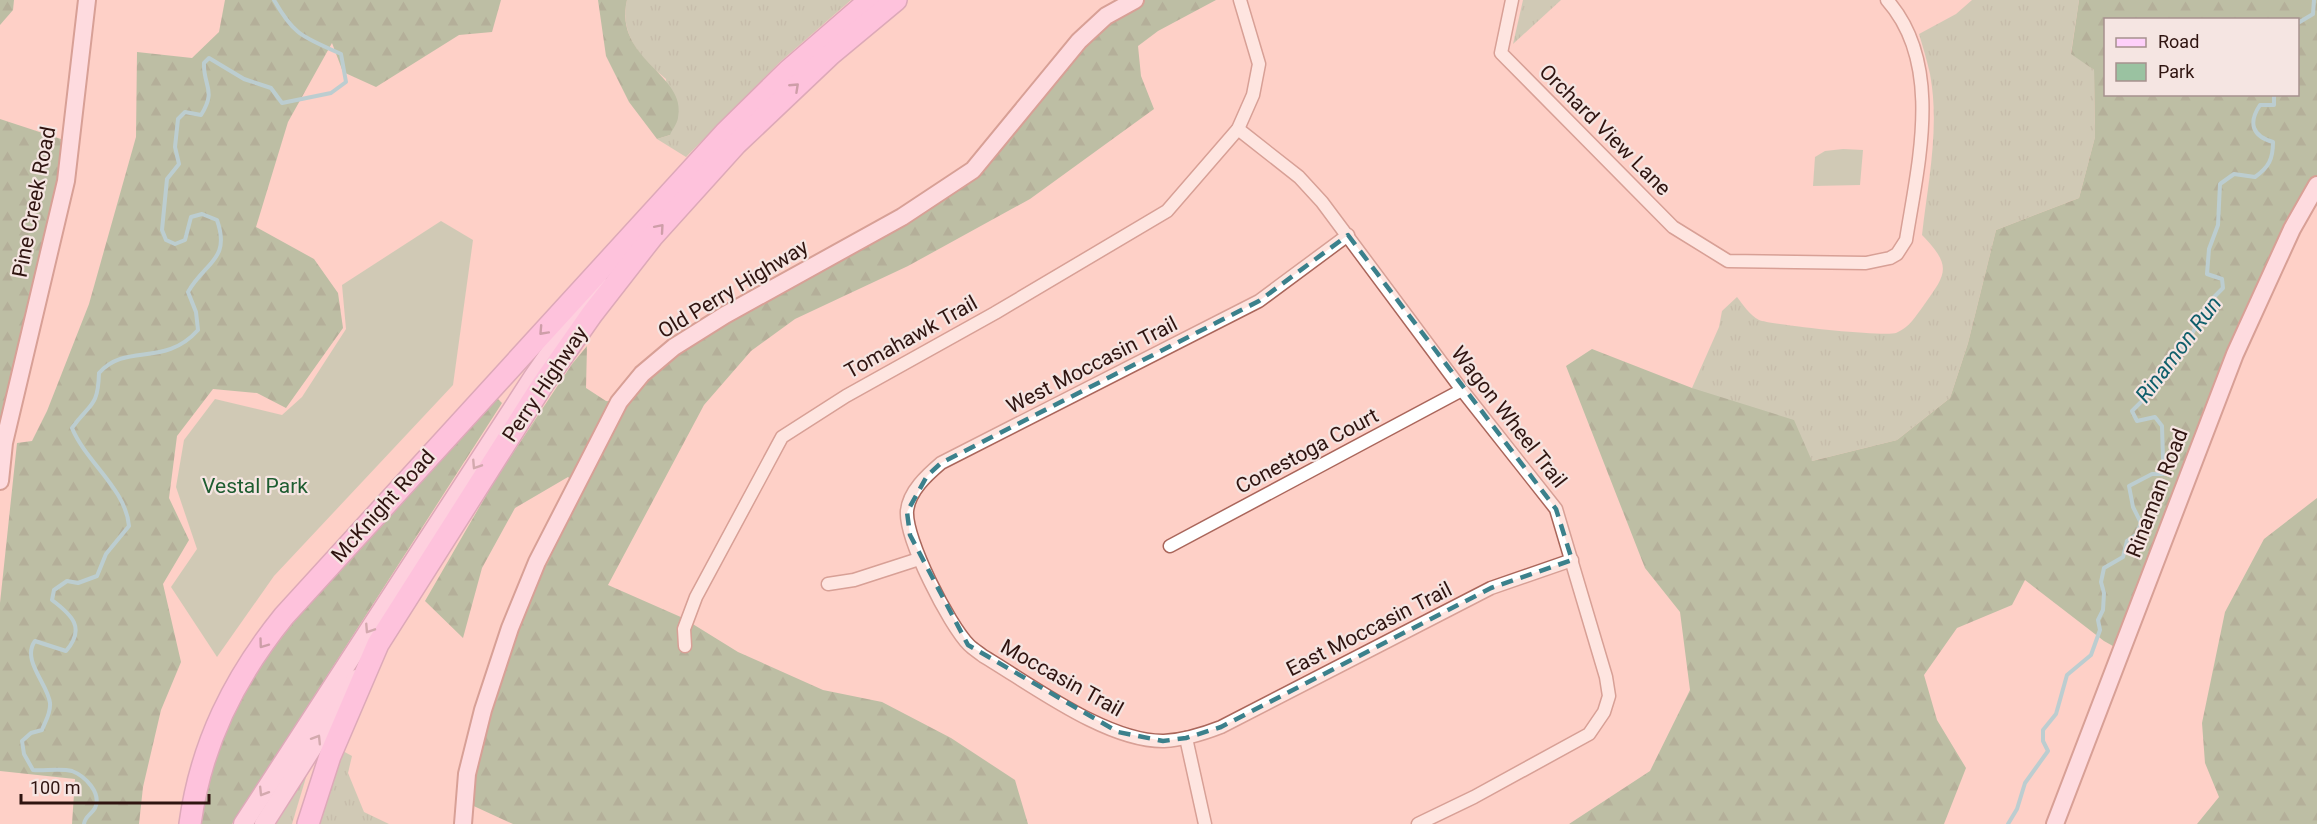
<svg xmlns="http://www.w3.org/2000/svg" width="2317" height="824" font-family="Roboto,sans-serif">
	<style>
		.grass { fill: url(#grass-tufts) }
		.forest { fill: url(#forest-firs); fill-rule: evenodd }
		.park { fill: #9ac2a1 }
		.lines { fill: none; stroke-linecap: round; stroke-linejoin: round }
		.stream { stroke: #6ecbdb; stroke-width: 4 }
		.street-casing { stroke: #aa665b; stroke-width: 15 }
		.secondary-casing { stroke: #aa665b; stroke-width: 20 }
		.primary-casing { stroke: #b67aa6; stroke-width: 21 }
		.highway-casing { stroke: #b67aa6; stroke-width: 24 }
		.street { stroke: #fff; stroke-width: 12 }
		.secondary { stroke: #ffe8fd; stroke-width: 16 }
		.primary { stroke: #fed0fa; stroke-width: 18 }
		.highway { stroke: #feb1f7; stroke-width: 21 }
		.oneway { stroke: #966284 }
		.oneway2 { stroke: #a17b91 }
		.marked { fill: none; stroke: #3b818c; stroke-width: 4.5; stroke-dasharray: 12 8; stroke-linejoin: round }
		.labels { text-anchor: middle; stroke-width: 4.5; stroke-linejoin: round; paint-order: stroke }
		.street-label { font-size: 21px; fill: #2f1410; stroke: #f5e5e2 }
		.park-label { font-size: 21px; fill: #1e5d31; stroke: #f5e5e2 }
		.water-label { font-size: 22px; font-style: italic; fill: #105f6b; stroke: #f5e5e2 }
	</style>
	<defs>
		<pattern id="grass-tufts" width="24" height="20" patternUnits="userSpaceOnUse" patternTransform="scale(1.5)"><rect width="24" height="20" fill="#9ac2a1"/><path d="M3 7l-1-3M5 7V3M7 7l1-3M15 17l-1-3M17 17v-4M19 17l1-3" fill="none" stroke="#85a68a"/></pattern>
		<pattern id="forest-firs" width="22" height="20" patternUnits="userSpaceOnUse" patternTransform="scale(1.5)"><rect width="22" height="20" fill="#6fa97b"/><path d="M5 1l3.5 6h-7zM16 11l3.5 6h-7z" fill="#5c8863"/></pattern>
	</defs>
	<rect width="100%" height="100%" fill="#fed0c7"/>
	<!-- grass -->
	<g class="grass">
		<path d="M627,0H851L780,62L686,157L657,139L670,135L666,79C641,58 619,35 627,0Z"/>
		<path d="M1523,0H1561L1513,44Z"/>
		<path d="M1972,0H2079L2071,53L2094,70L2095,137L2079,198L1996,230L1968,343L1950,398L1897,440L1812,461L1692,388L1719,327L1722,311L1737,297C1743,305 1750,315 1759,320C1772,325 1884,337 1896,333C1910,327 1915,317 1924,305C1947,273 1952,266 1922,235C1928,183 1940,127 1930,74C1927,61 1923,47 1919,34L1956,14Z"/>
		<path d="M341,750L352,756L348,773L364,812L389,824H317Z"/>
		<path d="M307,774L292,824H276Z"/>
	</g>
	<!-- forest -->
	<g class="forest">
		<path d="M0,0H14L13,10L0,25Z"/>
		<path d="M225,0H501L492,32L459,35L376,87L343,72L332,43L288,122L256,227L314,259L338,293L343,328L286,408L257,393L213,389L177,436L169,498L189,540L163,584L181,662L161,710L143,787L139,824H72L75,779L0,771V603L17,443L32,441L47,411L89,304L136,137L137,52L192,58L219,32Z"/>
		<path d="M598,0H627C613,60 688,74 678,118C677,124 672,130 670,135L657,139L629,102L606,56Z"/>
		<path d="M1135,0H1216L1158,31L1138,46L1141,76L1154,109L1030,199L908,266L795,319L751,351L704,405L608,585L683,618L738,652L823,690L882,702L951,738L1015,780L1028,824H513L465,802L483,710L576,484L568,477L515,508L482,568L463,638L425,601L495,480L572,364L587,346L586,388L606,401L619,402L642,374L973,170L1079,41Z"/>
		<path d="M2079,0H2317V185L2292,229L2120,650L2104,641L2025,580L2012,605L1957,628L1924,675L1937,720L1966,768L1944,824H1569L1650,771L1690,690L1680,612L1645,568L1566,366L1592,349L1692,388L1794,420L1812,461L1897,440L1950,398L1968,343L1996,230L2079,198L2095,137L2094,70L2071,54ZM2106,20H2298V94H2106Z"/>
		<path d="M0,119L70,142L0,442Z"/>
		<path d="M495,396L502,403L232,824H200C215,702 286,629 364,542C408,493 451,445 495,396Z"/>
		<path d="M2317,498V824H2197L2219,797L2205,763L2202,723L2225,612L2264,539Z"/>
	</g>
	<!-- park -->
	<g class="park">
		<path d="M1843,149L1863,150L1860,185L1813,186L1815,157L1825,151Z"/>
		<path d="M441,221L473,240L453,385L274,576L217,657L171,587L197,549L176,487L184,440L215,399L282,415L302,397L346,329L342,285Z"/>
	</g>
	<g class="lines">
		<!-- stream -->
		<g class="stream">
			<path d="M2298,23L2313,14L2314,0"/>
			<path d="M84,824C85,816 91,815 95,808C102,793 85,776 72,771C61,768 44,771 33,770L24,754L22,741L31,733L42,730C45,722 51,713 50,703C48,684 21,660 35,641L66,651C86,628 72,615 52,600L54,590L67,581L78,583L97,576L106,554L129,526C126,489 86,462 72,428C90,403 98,408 99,373C127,342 164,368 198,330L196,312L188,292C205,262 231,260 217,220L202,214L191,217L185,240L175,244L166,240L162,230L167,179L179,164L175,147L178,119L185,112L201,115C217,90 203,86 204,63L209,58L244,79L271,88L282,103L331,93L346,82L341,54C304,37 295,37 274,0"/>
			<path d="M2008,824L2017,809L2025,783L2048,751L2043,741V730L2056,714L2067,675L2091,655L2100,630L2098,620L2103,610L2104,593L2101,582L2104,568L2123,557L2127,541L2136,535L2141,523L2133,507L2129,486L2152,474H2165L2170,461L2163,459L2162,426L2155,417L2137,421L2132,411L2143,400L2192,334L2207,304L2223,288L2222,279L2207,274L2209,249L2218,225L2220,184L2234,174L2255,177C2269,167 2273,159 2273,142C2252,136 2248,123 2260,105H2274V94"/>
		</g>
		<defs>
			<g id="street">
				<path d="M1512,0L1501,53L1673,227L1728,261L1866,263L1890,258L1897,254L1906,240C1918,164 1944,64 1887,0"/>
				<path d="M1238,129L1299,177L1322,202L1462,390L1556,509L1606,677L1609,696L1604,712L1589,734L1474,797L1418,824"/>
				<path d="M1348,235L1259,301L941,463C927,475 909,491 907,511C905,539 949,625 969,645C973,649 978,652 983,656C1032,685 1107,742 1164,741C1184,740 1203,734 1221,727L1491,588L1572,560"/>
				<path d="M1170,546L1462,390"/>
				<path d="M828,584L854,580L919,559"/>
				<path d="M685,646L684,629L696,597L782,437L846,396L995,313L1167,211L1238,129L1253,95L1259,64L1240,0"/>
				<path d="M1186,738L1205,824"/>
			</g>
			<g id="secondary">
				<path d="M0,481L4,443L66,181L87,0"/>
				<path d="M463,824L467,774L483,710L510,628L537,562L619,402L642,374L674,347L725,315L902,217L973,170L1079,41L1106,16L1135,0"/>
				<path d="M2055,824L2235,354L2292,229L2317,185"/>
			</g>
			<g id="primary">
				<path d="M243,824L533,377L598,284"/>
				<path d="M264,824L356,679"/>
			</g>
			<g id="highway">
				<path d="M190,824C201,744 234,678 284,616L725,133L788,71L870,0"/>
				<path d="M308,824L330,756L378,644L543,384L592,314L652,237L736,144L831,54L896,0"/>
			</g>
		</defs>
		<!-- street casing -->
		<use href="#street" class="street-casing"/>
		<!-- secondary casing -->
		<use href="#secondary" class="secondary-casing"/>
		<!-- primary casing -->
		<use href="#primary" class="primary-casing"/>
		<!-- highway casing -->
		<use href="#highway" class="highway-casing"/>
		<!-- street -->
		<use href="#street" class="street"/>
		<!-- secondary -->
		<use href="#secondary" class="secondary"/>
		<!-- primary -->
		<use href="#primary" class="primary"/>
		<!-- highway -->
		<use href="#highway" class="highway"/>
	</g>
	<!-- one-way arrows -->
	<defs><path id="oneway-chevron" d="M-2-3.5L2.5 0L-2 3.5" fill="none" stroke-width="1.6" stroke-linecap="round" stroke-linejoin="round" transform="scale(1.5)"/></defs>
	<g class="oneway">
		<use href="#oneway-chevron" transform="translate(795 87) rotate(-43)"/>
		<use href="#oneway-chevron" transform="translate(660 228) rotate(-49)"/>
		<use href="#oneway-chevron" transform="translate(543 331) rotate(133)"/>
		<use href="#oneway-chevron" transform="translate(263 644) rotate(126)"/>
	</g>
	<g class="oneway2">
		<use href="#oneway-chevron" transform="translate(476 465) rotate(123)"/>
		<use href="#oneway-chevron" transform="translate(369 629) rotate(123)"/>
		<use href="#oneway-chevron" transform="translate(317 739) rotate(-58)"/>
		<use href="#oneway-chevron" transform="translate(263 792) rotate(122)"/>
	</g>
	<!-- marked area -->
	<path d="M0 0H2317V824H0ZM1348,235L1556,509L1572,560L1491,588L1221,727L1186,738L1163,741L1118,732L968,645L910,535L907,512L927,476L941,463L1259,301Z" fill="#fed0c7" fill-opacity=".55" fill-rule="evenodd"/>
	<path class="marked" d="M1348,235L1556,509L1572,560L1491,588L1221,727L1186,738L1163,741L1118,732L968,645L910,535L907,512L927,476L941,463L1259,301Z"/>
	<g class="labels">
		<!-- street labels -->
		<g class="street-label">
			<text transform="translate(1605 130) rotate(45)" y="7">Orchard View Lane</text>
			<text transform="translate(34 202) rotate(-79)" y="7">Pine Creek Road</text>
			<text transform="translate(733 289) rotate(-31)" y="7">Old Perry Highway</text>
			<text transform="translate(911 337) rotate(-29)" y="7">Tomahawk Trail</text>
			<text transform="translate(1092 365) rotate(-27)" y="7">West Moccasin Trail</text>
			<text transform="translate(545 384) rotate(-56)" y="7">Perry Highway</text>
			<text transform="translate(1509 417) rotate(52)" y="7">Wagon Wheel Trail</text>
			<text transform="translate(1307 451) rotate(-28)" y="7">Conestoga Court</text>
			<text transform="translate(2157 493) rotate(-69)" y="7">Rinaman Road</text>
			<text transform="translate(383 506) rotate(-48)" y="7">McKnight Road</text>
			<text transform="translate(1369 629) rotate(-27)" y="7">East Moccasin Trail</text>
			<text transform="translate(1062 678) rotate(29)" y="7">Moccasin Trail</text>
		</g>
		<!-- park labels -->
		<g class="park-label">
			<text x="255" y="493">Vestal Park</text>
		</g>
		<!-- water labels -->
		<g class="water-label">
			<text transform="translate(2178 349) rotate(-53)" y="8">Rinamon Run</text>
		</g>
	</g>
	<!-- legend -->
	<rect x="2104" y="18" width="195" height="78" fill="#f5e5e2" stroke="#a6918e" stroke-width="1.5"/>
	<rect x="2116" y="38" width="30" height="9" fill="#fed0fa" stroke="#a6918e" stroke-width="1.5"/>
	<text x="2158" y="48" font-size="18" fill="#2f1410">Road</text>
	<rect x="2116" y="63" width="30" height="18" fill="#9ac2a1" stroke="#a6918e" stroke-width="1.5"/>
	<text x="2158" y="78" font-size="18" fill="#2f1410">Park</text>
	<!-- scale -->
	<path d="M21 794v9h188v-9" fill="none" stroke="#2f1410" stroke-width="3"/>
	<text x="30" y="794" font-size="18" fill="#2f1410" stroke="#f5e5e2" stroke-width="4.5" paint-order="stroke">100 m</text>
</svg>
